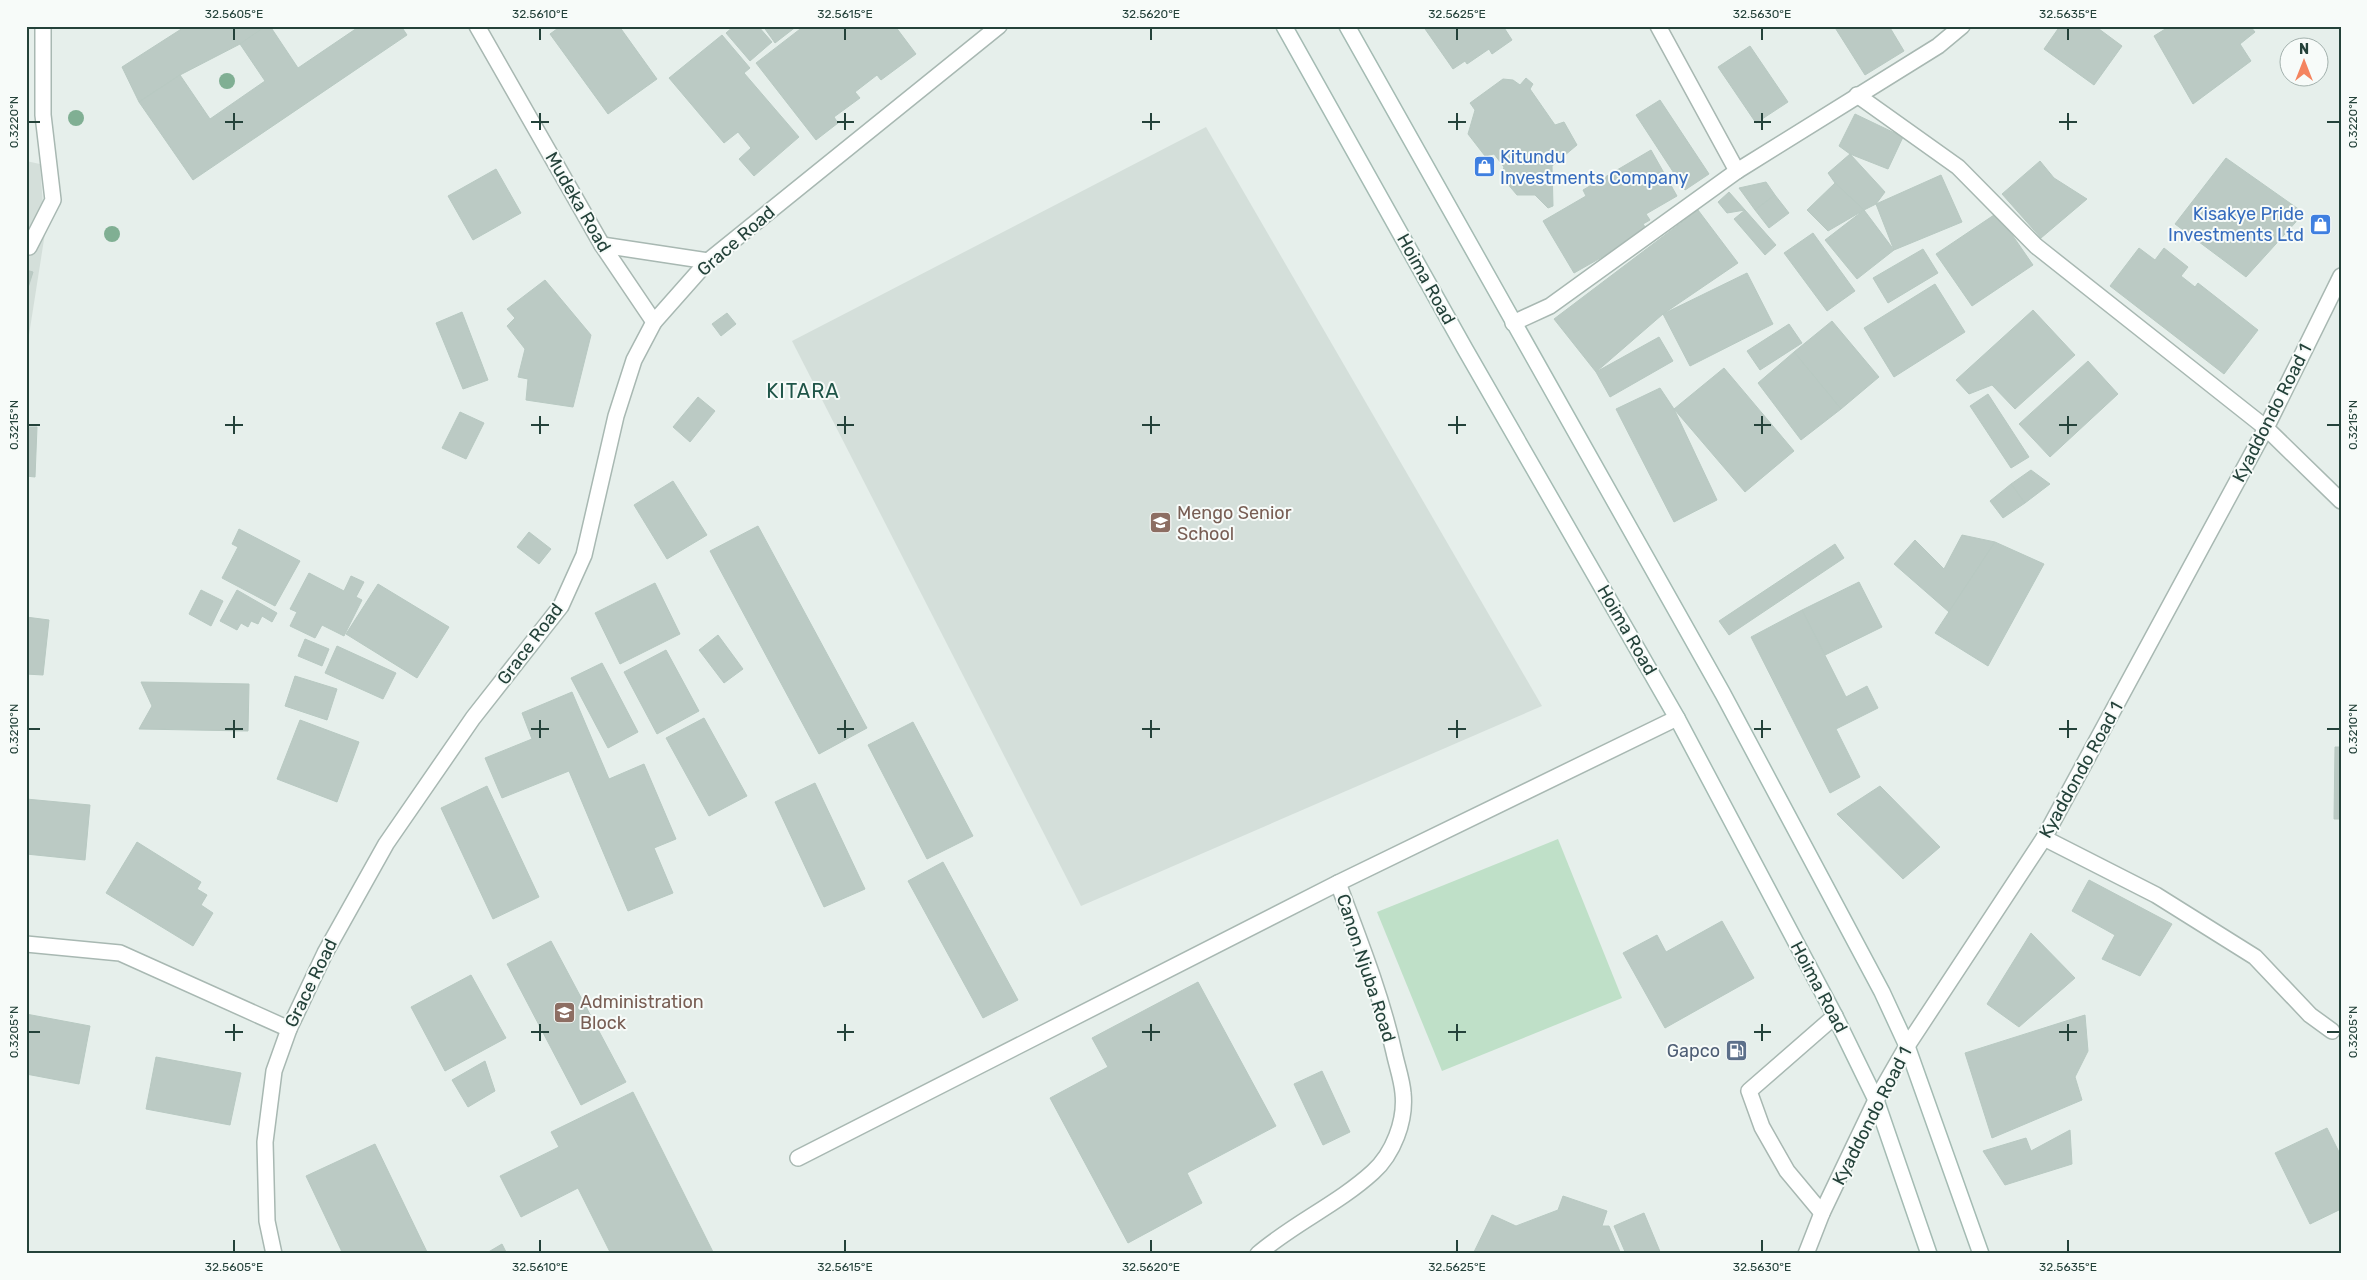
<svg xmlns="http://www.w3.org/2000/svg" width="2367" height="1280" font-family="Rubik,sans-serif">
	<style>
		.built { fill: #d4dfda }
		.green { fill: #bfe0c8 }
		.building { fill: #bbcac4; stroke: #b8c9c2 }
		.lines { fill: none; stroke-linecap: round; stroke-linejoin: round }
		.service-casing { stroke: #a8b8b2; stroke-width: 18 }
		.minor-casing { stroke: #a8b8b2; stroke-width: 18 }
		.tertiary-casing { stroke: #a8b8b2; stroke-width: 18 }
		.secondary-casing { stroke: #a4bbb3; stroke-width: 18 }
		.service { stroke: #fff; stroke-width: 15 }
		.minor { stroke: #fff; stroke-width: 15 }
		.tertiary { stroke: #fff; stroke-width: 15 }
		.secondary { stroke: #fff; stroke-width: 15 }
		.tree { fill: #80af93 }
		.ticks { fill: none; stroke: #24423a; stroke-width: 2 }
		.labels { text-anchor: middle; stroke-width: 4; stroke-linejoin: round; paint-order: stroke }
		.shop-label { font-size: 18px; fill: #366cbe; stroke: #f7fbf9; text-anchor: start }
		.street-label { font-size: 18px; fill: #24423a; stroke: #f7fbf9 }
		.education-label { font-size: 18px; fill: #785e54; stroke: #f7fbf9; text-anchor: start }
		.service-label { font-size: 18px; fill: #4e5e75; stroke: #f7fbf9; text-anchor: end }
		.quarter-label { font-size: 20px; letter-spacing: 1px; fill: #1f5548; stroke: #f7fbf9 }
		.neatline { fill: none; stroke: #24423a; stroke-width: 2 }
		.ticks-label { font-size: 12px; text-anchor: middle; fill: #24423a }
	</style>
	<rect width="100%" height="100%" fill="#e6efeb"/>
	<!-- built -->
	<g class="built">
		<path d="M1206,127L1542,706L1081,906L792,341Z"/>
		<path d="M26,161L40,164L45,233L26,354Z"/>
	</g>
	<!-- green -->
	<path class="green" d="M1558,839L1622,998L1442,1071L1377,912Z"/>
	<!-- building -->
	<g class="building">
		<path d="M186,26H266L240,44L180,75L139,102L122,67Z"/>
		<path d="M266,26H270L298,68L360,26H401L407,35L193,180L139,102L180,75L210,119L265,81L240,44Z"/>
		<path d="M561,26H619L657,79L608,114L550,34Z"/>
		<path d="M734,26H758L772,42L750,61L726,33Z"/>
		<path d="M763,26H797L775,43Z"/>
		<path d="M804,26H895L916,54L881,80L877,75L855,92L860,98L834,117L838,123L816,140L756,63Z"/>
		<path d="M1423,26H1503L1512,40L1492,54L1489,49L1467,64L1465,61L1453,69Z"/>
		<path d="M1834,26H1889L1904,51L1865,75Z"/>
		<path d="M2060,26H2095L2122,46L2094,85L2044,49Z"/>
		<path d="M2170,26H2250L2255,32L2240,44L2251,61L2193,104L2154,36Z"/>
		<path d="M722,35L750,68L744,73L799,137L754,176L739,159L751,148L738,132L724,143L669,78Z"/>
		<path d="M1750,46L1788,102L1756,123L1718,67Z"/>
		<path d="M1526,78L1533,84L1530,89L1555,125L1564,122L1577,145L1552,166L1553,206L1548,208L1535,195H1517L1501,176L1504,167L1494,154L1485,156L1468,134L1475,110L1470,103L1503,79L1513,80L1520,85Z"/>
		<path d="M1660,100L1709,174L1685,190L1636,115Z"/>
		<path d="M1855,114L1903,137L1888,169L1850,154L1839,146Z"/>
		<path d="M1651,150L1677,196L1646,214L1650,220L1643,224L1648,231L1574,273L1543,221L1586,196L1583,190Z"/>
		<path d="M1850,154L1885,192L1876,204L1864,210L1835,183L1828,173Z"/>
		<path d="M2226,158L2304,213L2246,277L2175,224Z"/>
		<path d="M2040,161L2054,178L2087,199L2041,238L2002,194Z"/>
		<path d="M496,169L521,213L473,240L448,196Z"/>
		<path d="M1941,175L1962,222L1894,250L1876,204Z"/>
		<path d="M1766,182L1775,195L1755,210L1739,188Z"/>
		<path d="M1835,183L1864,210L1828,231L1807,210Z"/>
		<path d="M1729,192L1745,210L1727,213L1718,202Z"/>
		<path d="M1775,195L1789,213L1769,228L1755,210Z"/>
		<path d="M1698,210L1738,263L1663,314L1596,372L1554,319Z"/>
		<path d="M1745,210L1776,245L1765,255L1734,219Z"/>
		<path d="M1864,210L1894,250L1857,279L1825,240Z"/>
		<path d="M1997,213L2033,265L1972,306L1936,254Z"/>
		<path d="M1813,233L1855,291L1827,311L1784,253Z"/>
		<path d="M2139,248L2155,260L2164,248L2188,267L2181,276L2195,287L2198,283L2258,330L2224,374L2110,286Z"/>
		<path d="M1923,249L1938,273L1888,303L1873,278Z"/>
		<path d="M26,270L33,272L26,294Z"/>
		<path d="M1747,273L1773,324L1690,366L1663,314Z"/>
		<path d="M545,280L591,335L573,407L526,400L528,379L518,377L525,349L507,326L515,318L507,309Z"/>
		<path d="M1935,284L1965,332L1894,377L1864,328Z"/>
		<path d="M2033,310L2075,355L2015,409L1992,385L1969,394L1956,380Z"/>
		<path d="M462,312L488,380L463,389L436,323Z"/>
		<path d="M727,313L736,324L721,336L712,324Z"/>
		<path d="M1832,321L1879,377L1841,409L1794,352Z"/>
		<path d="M1789,324L1802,343L1760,370L1747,351Z"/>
		<path d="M1659,337L1673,361L1610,397L1596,372Z"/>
		<path d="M1794,352L1841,409L1801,440L1758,383Z"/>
		<path d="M2088,361L2118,394L2050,457L2019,424Z"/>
		<path d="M1724,368L1794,451L1745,492L1674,409Z"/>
		<path d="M1660,388L1674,409L1717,500L1674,522L1616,409Z"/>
		<path d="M1988,394L2029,457L2011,468L1970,406Z"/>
		<path d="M698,397L715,411L690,442L673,427Z"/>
		<path d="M460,412L484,423L466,459L442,448Z"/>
		<path d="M26,427H37L35,477L26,476Z"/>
		<path d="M2031,470L2050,484L2025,503L2011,484Z"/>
		<path d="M673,481L707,535L667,559L634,505Z"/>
		<path d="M2011,484L2025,503L2003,518L1990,501Z"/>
		<path d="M758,526L867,728L819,754L710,551Z"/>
		<path d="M239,529L300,561L275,606L222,578L238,547L232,544Z"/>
		<path d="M529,532L551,549L539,564L517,547Z"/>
		<path d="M1962,535L1995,542L1949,612L1894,564L1915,540L1944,569Z"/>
		<path d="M1995,542L2044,564L1988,666L1935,633Z"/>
		<path d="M1835,544L1844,558L1729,635L1719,621Z"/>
		<path d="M309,573L344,591L351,576L364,582L356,597L362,600L344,636L322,625L315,638L290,626L297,612L290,609Z"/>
		<path d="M1859,582L1882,627L1825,655L1802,610Z"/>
		<path d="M655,583L680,634L620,664L595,613Z"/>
		<path d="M378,584L449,627L417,678L346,634Z"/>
		<path d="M201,590L223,601L211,626L189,614Z"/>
		<path d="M237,590L277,613L272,622L262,616L258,624L251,621L248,627L241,623L237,630L220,621Z"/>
		<path d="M1802,610L1846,697L1867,686L1878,708L1836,729L1860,777L1830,793L1751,637Z"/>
		<path d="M26,617L49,620L43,675L26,674Z"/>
		<path d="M718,635L743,669L724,683L699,650Z"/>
		<path d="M305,639L329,649L322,666L298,656Z"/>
		<path d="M337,646L396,673L383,699L325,673Z"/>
		<path d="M666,650L699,711L657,734L624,672Z"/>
		<path d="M602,663L638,732L608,748L571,678Z"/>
		<path d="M295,676L337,689L327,720L285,706Z"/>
		<path d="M141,682L249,684L248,731L139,729L152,706Z"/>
		<path d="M572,692L609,779L644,764L676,839L654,848L673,893L628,911L569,771L502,798L485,758L532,739L522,713Z"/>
		<path d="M704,718L747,796L709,816L666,738Z"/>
		<path d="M300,720L359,742L337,802L277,779Z"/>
		<path d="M913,722L973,836L927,859L868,745Z"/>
		<path d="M2335,747H2341V819H2334Z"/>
		<path d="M815,783L865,889L824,907L775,802Z"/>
		<path d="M487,786L539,897L493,919L441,808Z"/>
		<path d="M1880,786L1940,847L1903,879L1837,814Z"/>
		<path d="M26,799L90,805L85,860L26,854Z"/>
		<path d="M137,842L201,882L197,889L207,895L201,905L213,913L193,946L106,893Z"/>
		<path d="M943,862L1018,1000L983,1018L908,881Z"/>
		<path d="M2089,880L2172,924L2140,976L2102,959L2115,935L2072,911Z"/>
		<path d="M1722,921L1754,978L1665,1028L1623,953L1657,935L1666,952Z"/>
		<path d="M2031,933L2075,978L2019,1027L1987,1004Z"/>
		<path d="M551,941L626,1082L581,1105L507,964Z"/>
		<path d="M471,975L506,1038L445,1071L411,1007Z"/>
		<path d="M1198,982L1276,1126L1187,1173L1202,1203L1128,1243L1050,1098L1108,1067L1092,1038Z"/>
		<path d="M26,1014L90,1026L79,1084L26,1074Z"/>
		<path d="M2085,1015L2088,1051L2075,1077L2082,1100L1992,1138L1965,1053Z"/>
		<path d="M156,1057L241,1073L230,1125L146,1109Z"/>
		<path d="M485,1061L495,1091L468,1107L452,1080Z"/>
		<path d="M1322,1071L1350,1132L1323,1145L1294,1084Z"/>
		<path d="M633,1092L714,1254H611L578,1188L521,1217L500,1176L559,1147L551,1132Z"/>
		<path d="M2327,1128L2341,1156V1209L2310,1224L2275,1153Z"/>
		<path d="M2070,1130L2072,1164L2005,1185L1983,1151L2026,1138L2031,1151Z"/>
		<path d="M375,1144L428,1254H343L306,1176Z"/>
		<path d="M1563,1196L1607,1211L1602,1226H1609L1621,1254H1473L1492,1215L1516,1226L1558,1210Z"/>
		<path d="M1644,1213L1661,1254H1626L1614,1226Z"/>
		<path d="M502,1244L507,1254H485Z"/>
	</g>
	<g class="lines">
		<defs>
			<g id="service">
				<path d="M1658,26L1737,171"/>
				<path d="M798,1158L1338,883L1677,718"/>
				<path d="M1822,1213L1787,1171L1762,1127L1749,1091L1835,1016"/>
				<path d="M1258,1254C1294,1223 1338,1204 1373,1172C1393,1154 1406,1121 1403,1093C1402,1080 1397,1066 1394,1052C1381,994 1359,939 1338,883"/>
			</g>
			<g id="minor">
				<path d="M477,26L602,245L654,322"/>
				<path d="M1857,95L1958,167L2036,246L2266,428L2341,501"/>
				<path d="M602,245L708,261"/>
				<path d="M29,247L53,200L43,115V26"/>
				<path d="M1513,323L1550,306L1737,171L1938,46L1962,26"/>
				<path d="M2044,838L2156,895L2255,957L2310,1015L2332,1031"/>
				<path d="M26,944L120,953L289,1029"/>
				<path d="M274,1254L267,1221L265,1142L274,1071L289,1029L325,953L386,844L473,718L561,606L584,555L616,416L634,360L654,322L708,261L999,26"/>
			</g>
			<path id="tertiary" d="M1806,1254L1822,1213L1876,1100L1907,1046L2044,838L2266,428L2341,276"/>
			<g id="secondary">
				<path d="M1284,26L1465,349L1677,718L1835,1016L1876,1100L1929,1254"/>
				<path d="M1347,26L1723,694L1882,992L1907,1046L1981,1254"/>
			</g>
		</defs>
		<!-- service casing -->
		<use href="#service" class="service-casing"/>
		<!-- minor casing -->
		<use href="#minor" class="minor-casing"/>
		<!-- tertiary casing -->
		<use href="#tertiary" class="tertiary-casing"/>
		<!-- secondary casing -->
		<use href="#secondary" class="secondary-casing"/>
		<!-- service -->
		<use href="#service" class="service"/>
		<!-- minor -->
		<use href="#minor" class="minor"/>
		<!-- tertiary -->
		<use href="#tertiary" class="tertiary"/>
		<!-- secondary -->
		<use href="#secondary" class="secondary"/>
	</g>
	<!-- trees -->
	<g class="tree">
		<circle cx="227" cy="81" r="8"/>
		<circle cx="76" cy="118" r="8"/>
		<circle cx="112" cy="234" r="8"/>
	</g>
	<!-- ticks -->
	<path class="ticks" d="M234,28V40M540,28V40M845,28V40M1151,28V40M1457,28V40M1762,28V40M2068,28V40M234,113V130M540,113V130M845,113V130M1151,113V130M1457,113V130M1762,113V130M2068,113V130M28,122H40M225,122H243M531,122H549M837,122H854M1142,122H1160M1448,122H1466M1754,122H1771M2059,122H2077M2327,122H2340M234,416V434M540,416V434M845,416V434M1151,416V434M1457,416V434M1762,416V434M2068,416V434M28,425H40M225,425H243M531,425H549M837,425H854M1142,425H1160M1448,425H1466M1754,425H1771M2059,425H2077M2327,425H2340M234,720V738M540,720V738M845,720V738M1151,720V738M1457,720V738M1762,720V738M2068,720V738M28,729H40M225,729H243M531,729H549M837,729H854M1142,729H1160M1448,729H1466M1754,729H1771M2059,729H2077M2327,729H2340M234,1024V1041M540,1024V1041M845,1024V1041M1151,1024V1041M1457,1024V1041M1762,1024V1041M2068,1024V1041M28,1032H40M225,1032H243M531,1032H549M837,1032H854M1142,1032H1160M1448,1032H1466M1754,1032H1771M2059,1032H2077M2327,1032H2340M234,1240V1252M540,1240V1252M845,1240V1252M1151,1240V1252M1457,1240V1252M1762,1240V1252M2068,1240V1252"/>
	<!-- icons -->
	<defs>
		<symbol id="shop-square" viewBox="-11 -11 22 22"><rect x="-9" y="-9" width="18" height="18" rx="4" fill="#3f7fe0" stroke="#f7fbf9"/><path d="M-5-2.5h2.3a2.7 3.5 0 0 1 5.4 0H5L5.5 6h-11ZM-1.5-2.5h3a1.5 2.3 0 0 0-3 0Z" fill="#fff"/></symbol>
		<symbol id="school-square" viewBox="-11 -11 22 22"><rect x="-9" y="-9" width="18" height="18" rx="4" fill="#8d6e63" stroke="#f7fbf9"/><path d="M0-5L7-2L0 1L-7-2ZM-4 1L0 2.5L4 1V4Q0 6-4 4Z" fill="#fff"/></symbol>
		<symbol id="fuel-square" viewBox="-11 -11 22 22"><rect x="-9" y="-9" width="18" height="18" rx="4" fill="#5c6f8a" stroke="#f7fbf9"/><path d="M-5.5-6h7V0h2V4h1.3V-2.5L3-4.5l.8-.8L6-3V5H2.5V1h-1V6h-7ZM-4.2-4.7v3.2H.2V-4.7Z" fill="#fff"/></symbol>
	</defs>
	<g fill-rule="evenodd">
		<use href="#shop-square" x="1472" y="154" width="25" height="25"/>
		<use href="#shop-square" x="2308" y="212" width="25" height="25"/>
		<use href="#school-square" x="1148" y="510" width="25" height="25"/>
		<use href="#school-square" x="552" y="1000" width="25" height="25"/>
		<use href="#fuel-square" x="1724" y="1038" width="25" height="25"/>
	</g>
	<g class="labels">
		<!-- shop labels -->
		<g class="shop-label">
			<text x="1500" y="163">Kitundu<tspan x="1500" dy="21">Investments Company</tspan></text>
			<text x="2304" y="220" text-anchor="end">Kisakye Pride<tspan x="2304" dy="21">Investments Ltd</tspan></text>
		</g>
		<!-- street labels -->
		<g class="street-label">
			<text transform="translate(578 202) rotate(60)" y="6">Mudeka Road</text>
			<text transform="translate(736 241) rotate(-41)" y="6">Grace Road</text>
			<text transform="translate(1426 279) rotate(61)" y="6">Hoima Road</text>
			<text transform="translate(2272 413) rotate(-63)" y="6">Kyaddondo Road 1</text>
			<text transform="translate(1627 630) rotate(60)" y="6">Hoima Road</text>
			<text transform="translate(530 644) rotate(-53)" y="6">Grace Road</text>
			<text transform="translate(2081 770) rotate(-61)" y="6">Kyaddondo Road 1</text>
			<text transform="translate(1366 968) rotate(72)" y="6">Canon Njuba Road</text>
			<text transform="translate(311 983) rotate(-64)" y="6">Grace Road</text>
			<text transform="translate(1819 987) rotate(62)" y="6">Hoima Road</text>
			<text transform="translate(1872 1116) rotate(-63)" y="6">Kyaddondo Road 1</text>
		</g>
		<!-- education labels -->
		<g class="education-label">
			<text x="1177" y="519">Mengo Senior<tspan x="1177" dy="21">School</tspan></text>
			<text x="580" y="1008">Administration<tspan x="580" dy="21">Block</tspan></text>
		</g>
		<!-- service labels -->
		<g class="service-label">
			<text x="1720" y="1057">Gapco</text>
		</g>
		<!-- quarter labels -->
		<g class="quarter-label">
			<text x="803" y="398">KITARA</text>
		</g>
	</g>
	<!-- border -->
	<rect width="2367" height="1280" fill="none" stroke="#f7fbf9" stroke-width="55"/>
	<!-- north arrow -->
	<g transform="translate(2304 62)"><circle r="24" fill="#f7fbf9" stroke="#a3b1ad"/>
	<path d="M0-4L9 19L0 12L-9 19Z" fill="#f4845f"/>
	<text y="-8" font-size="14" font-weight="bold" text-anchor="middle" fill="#24423a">N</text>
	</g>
	<rect x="28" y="28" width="2312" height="1224" class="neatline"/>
	<g class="ticks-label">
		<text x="234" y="18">32.5605°E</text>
		<text x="540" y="18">32.5610°E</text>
		<text x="845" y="18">32.5615°E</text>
		<text x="1151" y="18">32.5620°E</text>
		<text x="1457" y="18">32.5625°E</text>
		<text x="1762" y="18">32.5630°E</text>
		<text x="2068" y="18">32.5635°E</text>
		<text transform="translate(14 122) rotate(-90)" y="4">0.3220°N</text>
		<text transform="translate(2353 122) rotate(-90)" y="4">0.3220°N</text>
		<text transform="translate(14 425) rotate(-90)" y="4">0.3215°N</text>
		<text transform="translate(2353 425) rotate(-90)" y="4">0.3215°N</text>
		<text transform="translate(14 729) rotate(-90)" y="4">0.3210°N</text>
		<text transform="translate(2353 729) rotate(-90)" y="4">0.3210°N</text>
		<text transform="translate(14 1032) rotate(-90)" y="4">0.3205°N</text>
		<text transform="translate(2353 1032) rotate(-90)" y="4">0.3205°N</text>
		<text x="234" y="1271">32.5605°E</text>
		<text x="540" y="1271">32.5610°E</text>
		<text x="845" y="1271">32.5615°E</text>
		<text x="1151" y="1271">32.5620°E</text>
		<text x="1457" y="1271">32.5625°E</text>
		<text x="1762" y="1271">32.5630°E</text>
		<text x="2068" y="1271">32.5635°E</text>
	</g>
</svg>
